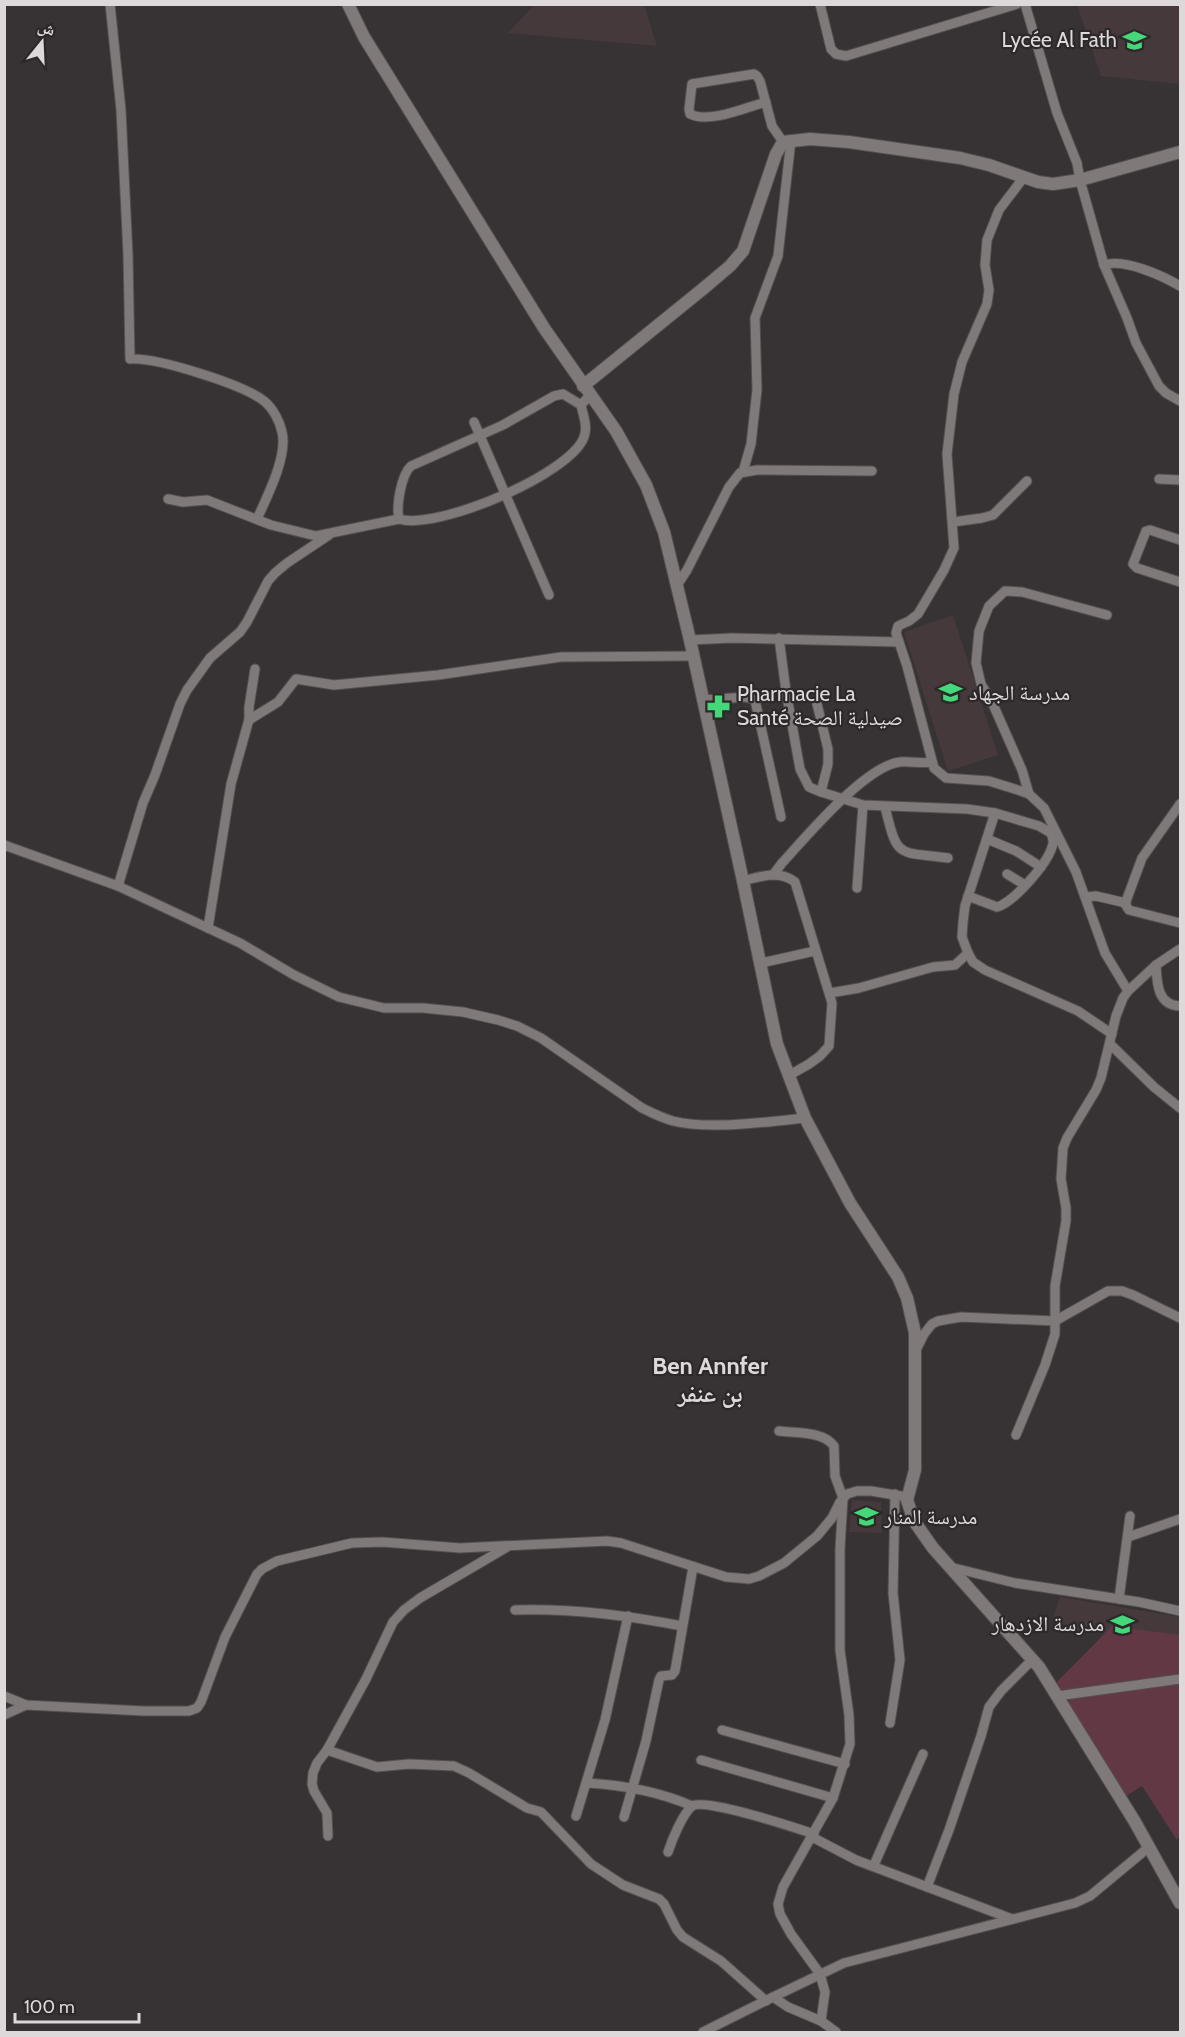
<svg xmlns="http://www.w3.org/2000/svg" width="1185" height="2037" font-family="Cabin,'Noto Naskh Arabic',sans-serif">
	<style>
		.built { fill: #46393c }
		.grass { fill: #623845 }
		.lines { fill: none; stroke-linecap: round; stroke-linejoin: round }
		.minor-casing { stroke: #544f50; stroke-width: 11 }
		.tertiary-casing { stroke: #544f50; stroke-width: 14 }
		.minor { stroke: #7f797a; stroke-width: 9 }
		.tertiary { stroke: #7f797a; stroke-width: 12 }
		.labels { text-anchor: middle; stroke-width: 4.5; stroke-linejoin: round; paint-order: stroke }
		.poi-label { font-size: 21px; fill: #ddd9da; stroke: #2d2829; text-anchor: start }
		.quarter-label { font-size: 24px; font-weight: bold; fill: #ddd9da; stroke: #2d2829 }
	</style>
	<rect width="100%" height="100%" fill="#373233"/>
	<!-- built -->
	<g class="built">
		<path d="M534,5H644L657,46L508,33Z"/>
		<path d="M1077,5H1180V84L1101,76Z"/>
		<path d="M953,615L998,755L948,771L904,632Z"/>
		<path d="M852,1500L881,1502L882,1533L849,1532Z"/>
		<path d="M1060,1597L1180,1617L1179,1643L1073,1630L1053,1618Z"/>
	</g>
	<!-- grass -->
	<path class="grass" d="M1112,1626L1180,1635V1835L1177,1840L1142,1786L1123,1798L1052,1687Z"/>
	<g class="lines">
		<defs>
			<g id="minor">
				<path d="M110,4L121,110L128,255L130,359C157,357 244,385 264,401C273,408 280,422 282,432C288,456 267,497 257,519"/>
				<path d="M820,4L831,49L836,54L846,56L1017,4"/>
				<path d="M1025,4L1057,113L1077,163L1080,180L1104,265L1127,318L1136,343L1159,386L1166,393L1180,401"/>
				<path d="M766,102C747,107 709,124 690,114L689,109L692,84L754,74L757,76L760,81L772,126L783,142"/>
				<path d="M1024,177L999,210L987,240L985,265L989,290L987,304L962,362L954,394L947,454L954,548L944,570L918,614L909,621L898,626L896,633L907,666L934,768L946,778L989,781L1021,791L1029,794L1044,808L1076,872L1105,953L1128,991"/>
				<path d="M1104,265C1124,258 1163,276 1180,286"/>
				<path d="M581,405L563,394L554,396L503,425L411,466C401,475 396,507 399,519C436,531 571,474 584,437C588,426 583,415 581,405L590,395"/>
				<path d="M474,422L549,595"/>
				<path d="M743,472L751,444L757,390L755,318L778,256L791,140"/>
				<path d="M1159,479L1180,480"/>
				<path d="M168,499L183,502L207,500L271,525L316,536L399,519"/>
				<path d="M953,522L982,518L993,515L1027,481"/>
				<path d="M1180,540L1150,530L1146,531L1133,564L1137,568L1180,582"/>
				<path d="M676,587L687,570L729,487L740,473L757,470L872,471"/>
				<path d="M779,638L786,691L800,769L809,787L821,792L863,805L967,809L995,813L1039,826L1051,833C1053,838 1054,843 1052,847C1047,864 1014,902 997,907L968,896"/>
				<path d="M690,640L732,638L899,642"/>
				<path d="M702,700L746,697L755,700L781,817"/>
				<path d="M817,704L828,749V764L821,792"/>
				<path d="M249,720V707L255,669"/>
				<path d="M1029,794L1022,770L992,702L981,684L976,663L979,631L989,606L1005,591L1022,592L1107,615"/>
				<path d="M1180,804L1142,858L1125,904L1129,910L1180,923"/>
				<path d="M885,807C898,860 897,851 948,858"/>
				<path d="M995,813L965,906L963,922L962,937L968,953L973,962L985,970L1078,1011L1112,1034"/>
				<path d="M987,839L1016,851L1041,867"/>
				<path d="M4,845L118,886L240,943L294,975L339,997L384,1008H423L463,1012L498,1020L517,1026L541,1038L642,1108C652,1113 662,1118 673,1121C709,1130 768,1122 805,1118"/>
				<path d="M1007,874L1025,885"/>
				<path d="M773,875L782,863C806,837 865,766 900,762C910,761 921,764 932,762"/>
				<path d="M743,881C761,876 780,870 795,882L832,1003L829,1046L820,1056L809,1064L788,1076"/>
				<path d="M118,886L143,803L155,775L180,704L187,690L210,658L240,632L247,622L268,581L275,573L287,563L329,535"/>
				<path d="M857,888L863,805"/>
				<path d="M1086,897L1096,896L1126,903"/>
				<path d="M208,928L231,784L248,723L249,720L278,702L296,679L334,685L438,675L561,657L693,656"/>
				<path d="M761,963L815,951"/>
				<path d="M1156,965C1157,983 1157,1005 1180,1006"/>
				<path d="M830,993L859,988L933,967L955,965L968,953"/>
				<path d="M1110,1044L1154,1087L1180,1108"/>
				<path d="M916,1350L924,1334L932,1324L938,1321L961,1317L1055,1321L1108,1291H1122L1133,1295L1180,1318"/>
				<path d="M779,1431C796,1433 823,1431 834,1446L835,1476L843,1498L840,1549V1650L849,1715L850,1744L833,1798L783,1887L778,1904L780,1914L791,1934L820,1974L825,1992L821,2021"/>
				<path d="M1016,1435L1045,1365L1055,1334V1286L1066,1221V1208L1061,1179L1063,1148L1067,1138L1096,1090L1101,1078L1116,1016L1123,998L1128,991L1156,965L1180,949"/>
				<path d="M1128,1537L1180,1519"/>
				<path d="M950,1567L1015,1583L1139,1602L1180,1611"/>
				<path d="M1119,1599L1130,1516"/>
				<path d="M515,1610C572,1608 626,1615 682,1626"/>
				<path d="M4,1696L26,1705L144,1711H189L197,1708L201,1702L225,1637L257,1574L262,1569L277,1561L352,1543L382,1542L460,1548L607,1541L621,1543L726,1577L749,1579L759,1576L784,1563L817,1536L832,1518L840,1502L847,1494L857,1491H871L907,1497"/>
				<path d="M1057,1696L1180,1679"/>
				<path d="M4,1715L26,1705"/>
				<path d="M890,1723L900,1660L893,1593L895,1494"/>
				<path d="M722,1730L845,1764"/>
				<path d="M327,1750L377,1767L409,1764L454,1766L469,1773L527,1808L541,1812L591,1864L623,1885L659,1899L664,1904L677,1930L683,1937L721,1961L766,2001"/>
				<path d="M701,1760L833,1798"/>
				<path d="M587,1783C621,1785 660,1792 692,1806"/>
				<path d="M576,1816L605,1720L628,1616"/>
				<path d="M624,1817L646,1741L659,1680L661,1676L672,1675L675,1671L693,1567"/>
				<path d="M328,1836L327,1813L314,1791L312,1784L313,1773L317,1763L327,1750L366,1679L393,1622L404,1610L420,1598L507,1547"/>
				<path d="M812,1837L856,1860L1012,1919"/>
				<path d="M668,1852C672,1840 682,1815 692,1806C703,1797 796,1828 814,1834"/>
				<path d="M874,1865L923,1754"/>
				<path d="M927,1887L949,1830L981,1736L989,1707L1001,1691L1032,1660"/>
				<path d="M773,1997L844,1963L1075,1903L1090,1896L1149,1847"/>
				<path d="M703,2032L773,1997L788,2007L821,2021L836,2032"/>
			</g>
			<g id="tertiary">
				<path d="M348,4L364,37L544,328L616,431L646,485L664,532L690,640L743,881L777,1044L805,1118L850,1203L898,1277L907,1298L915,1333V1470L907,1500L914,1521L933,1548L1039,1667L1135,1822L1180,1903"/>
				<path d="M583,386L704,288L730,266L743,251L776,154L783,142L810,139L849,142L960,158L989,165L1038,182L1053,184L1080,180L1180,152"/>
			</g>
		</defs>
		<!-- minor casing -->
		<use href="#minor" class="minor-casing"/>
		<!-- tertiary casing -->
		<use href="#tertiary" class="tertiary-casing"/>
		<!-- minor -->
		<use href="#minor" class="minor"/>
		<!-- tertiary -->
		<use href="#tertiary" class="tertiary"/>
	</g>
	<!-- icons -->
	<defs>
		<symbol id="school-bare" viewBox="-9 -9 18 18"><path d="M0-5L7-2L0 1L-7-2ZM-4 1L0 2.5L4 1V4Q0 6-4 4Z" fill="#46d77a" stroke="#2d2829" stroke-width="2.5" paint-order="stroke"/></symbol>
		<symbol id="pharmacy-bare" viewBox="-9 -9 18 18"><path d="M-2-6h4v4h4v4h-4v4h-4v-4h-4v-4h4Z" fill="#46d77a" stroke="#2d2829" stroke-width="2.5" paint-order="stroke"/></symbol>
	</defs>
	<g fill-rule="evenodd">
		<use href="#school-bare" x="1118" y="24" width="33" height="33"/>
		<use href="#school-bare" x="934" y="676" width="33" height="33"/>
		<use href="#pharmacy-bare" x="702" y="690" width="33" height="33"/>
		<use href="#school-bare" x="850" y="1500" width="33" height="33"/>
		<use href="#school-bare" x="1106" y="1608" width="33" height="33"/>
	</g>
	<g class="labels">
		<!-- poi labels -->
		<g class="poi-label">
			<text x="1117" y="47" text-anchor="end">Lycée Al Fath</text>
			<text x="969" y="700">مدرسة الجهاد</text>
			<text x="737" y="701">Pharmacie La<tspan x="737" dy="24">Santé صيدلية الصحة</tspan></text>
			<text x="884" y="1524">مدرسة المنار</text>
			<text x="1104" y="1631" text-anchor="end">مدرسة الازدهار</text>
		</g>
		<!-- quarter labels -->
		<g class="quarter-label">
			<text x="710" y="1374">Ben Annfer<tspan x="710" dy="28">بن عنفر</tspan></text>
		</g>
	</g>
	<!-- border -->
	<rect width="1185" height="2037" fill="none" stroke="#ddd9da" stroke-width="12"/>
	<!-- north arrow -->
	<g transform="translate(42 42) rotate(18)" stroke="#2d2829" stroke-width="4.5" paint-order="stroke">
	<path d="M0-4.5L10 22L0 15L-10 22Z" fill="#ddd9da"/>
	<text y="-9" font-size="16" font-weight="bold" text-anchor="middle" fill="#ddd9da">ش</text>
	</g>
	<!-- scale -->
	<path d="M15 2013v9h124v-9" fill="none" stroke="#ddd9da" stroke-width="3"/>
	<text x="24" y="2013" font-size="18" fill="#ddd9da" stroke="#2d2829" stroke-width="4.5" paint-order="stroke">100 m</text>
</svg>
